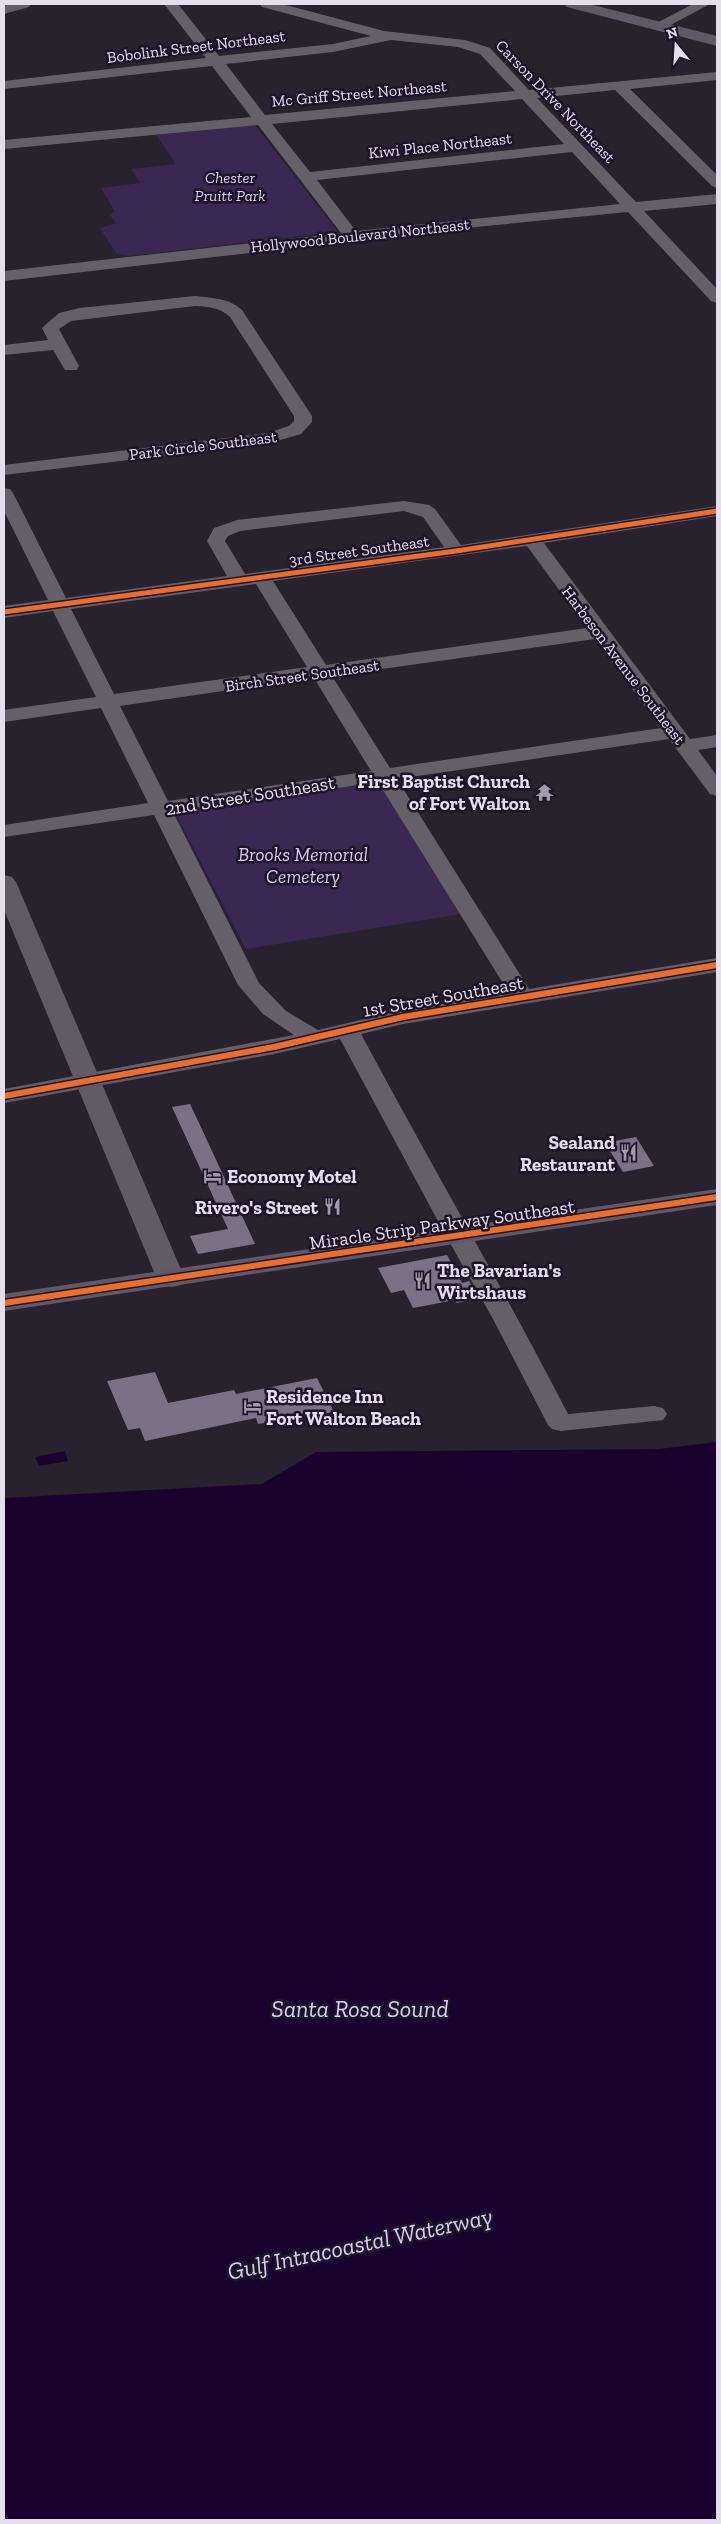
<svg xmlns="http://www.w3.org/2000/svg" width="721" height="2524" font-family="'Zilla Slab',serif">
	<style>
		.green { fill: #3a2752 }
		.water { fill: #19032e }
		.building { fill: #7a7186 }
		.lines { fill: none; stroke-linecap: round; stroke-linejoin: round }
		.minor { fill: #645f69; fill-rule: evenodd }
		.major { fill: #605a69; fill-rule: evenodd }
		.highway { fill: #605969; fill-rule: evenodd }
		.cycleway-far1-casing { stroke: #1d142a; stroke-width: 8 }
		.cycleway-casing { stroke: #1d142a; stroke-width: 9 }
		.cycleway-far1 { stroke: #ee6e29; stroke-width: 5 }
		.cycleway { stroke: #ee6e29; stroke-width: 6 }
		.labels { text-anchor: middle; stroke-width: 5; stroke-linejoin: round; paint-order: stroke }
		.far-street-label { font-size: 16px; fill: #e4deed; stroke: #1d142a }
		.far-park-label { font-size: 16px; font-style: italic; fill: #dcccf5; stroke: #1d142a }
		.poi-label { font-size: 19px; font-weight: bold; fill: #e4deed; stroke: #1d142a; text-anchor: end }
		.street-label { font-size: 19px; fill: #e4deed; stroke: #1d142a }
		.park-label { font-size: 19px; font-style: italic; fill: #dcccf5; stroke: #1d142a }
		.near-water-label { font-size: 24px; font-style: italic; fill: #ddcdf6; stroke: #1d142a }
	</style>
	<rect width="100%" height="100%" fill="#28222f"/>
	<!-- green -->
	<g class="green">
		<path d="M255,125L338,232L128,256L116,253L100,228L116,223L109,214L115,212L101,188L140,183L131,169L176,164L154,132Z"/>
		<path d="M378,780L461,914L246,949L174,811Z"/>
	</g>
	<!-- water -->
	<g class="water">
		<path d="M717,1442V2520H4V1498L262,1484L316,1452L659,1449Z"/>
		<path d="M65,1451L68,1461L39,1466L35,1457Z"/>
	</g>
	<!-- building -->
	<g class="building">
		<path d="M190,1104L199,1123L255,1244L198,1254L190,1236L228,1229L172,1107Z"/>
		<path d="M636,1137L654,1166L623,1172L605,1143Z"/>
		<path d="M447,1255L462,1283L469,1281L479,1298L477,1299L457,1303L455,1300L413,1308L404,1290L391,1293L378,1268Z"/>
		<path d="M155,1372L168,1403L234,1390L236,1394L317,1378L334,1412L258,1424L256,1418L145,1441L140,1428L128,1430L107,1381Z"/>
	</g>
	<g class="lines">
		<!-- minor -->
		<g class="minor">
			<path d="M10,4H31L29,7L4,14V6Z"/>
			<path d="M164,4H178L219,56L333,44L371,36L262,7L260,4H282L384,31L465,40L490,48L529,90L717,72V80L630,89L717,175V188L712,186L615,90L537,98L636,202L717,194V204L644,211L717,289V303L711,301L628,212L486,226L4,281V271L341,233L258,125L4,149V140L251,117L212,66L4,89V81L206,58ZM391,40L458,47L480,54L515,91L265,115L226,64L333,52ZM522,99L564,144L310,172L272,124ZM572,152L620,204L356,231L317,180Z"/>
			<path d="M693,4H710L663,29L658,30L651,26Z"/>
			<path d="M195,296C212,298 229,298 242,310L312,416V422L301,434L270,443L4,475V465L268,433L289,426L294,421V416L230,317C220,307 208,307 195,306L71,321L59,329L79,366L77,370H65L53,350L4,355V345L48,340L42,328L59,313L80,308Z"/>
			<path d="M4,488L10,489L13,493L66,598L227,576L207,541L214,528L237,520L404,501L429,505L435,509L461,545L717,506V516L544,543L690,739L717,735V747L698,750L717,776V796L710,794L669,739L397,779L529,989L717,958V972L403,1024L361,1034C429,1161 502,1286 568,1414L654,1406L663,1408L667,1414L663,1420L561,1431L552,1429L548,1425L493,1319L446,1236L340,1039L274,1054L4,1103V1089L294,1035L263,1014L238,985L154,815L4,837V825L148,803L101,708L4,722V710L96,697L53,611L4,618V606L48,600L4,511ZM404,511L423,517L444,547L245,574L225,541L228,536L240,531ZM527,546L587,628L326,665L273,581ZM256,584L307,667L114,694L71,609ZM595,639L661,728L390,768L332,676ZM314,678L371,771L168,801L120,706ZM378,782L509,993L403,1010L318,1030L286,1011L259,983L173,812Z"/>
		</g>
		<!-- major -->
		<path class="major" d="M4,875L12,877L16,882L185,1279L181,1285L171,1287L161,1285L157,1279L4,910Z"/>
		<!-- highway -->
		<g class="highway">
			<path d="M564,4H589L717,36V46L567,7Z"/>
			<path d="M717,1189V1205L4,1311V1294Z"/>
		</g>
		<defs>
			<path id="cycleway-far1" d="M4,612L456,551L717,511"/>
			<g id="cycleway">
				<path d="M4,1096L274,1047L403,1017L717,965"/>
				<path d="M4,1303L717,1197"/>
			</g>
		</defs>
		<!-- cycleway-far1 casing -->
		<use href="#cycleway-far1" class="cycleway-far1-casing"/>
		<!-- cycleway casing -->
		<use href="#cycleway" class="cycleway-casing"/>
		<!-- cycleway-far1 -->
		<use href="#cycleway-far1" class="cycleway-far1"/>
		<!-- cycleway -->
		<use href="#cycleway" class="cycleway"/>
	</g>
	<!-- icons -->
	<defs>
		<symbol id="temple-bare" viewBox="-9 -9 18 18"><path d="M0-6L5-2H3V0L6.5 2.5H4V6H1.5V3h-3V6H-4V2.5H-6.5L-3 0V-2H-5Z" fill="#a29caa" stroke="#1d142a" stroke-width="2.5" paint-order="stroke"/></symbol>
		<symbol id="restaurant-bare" viewBox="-9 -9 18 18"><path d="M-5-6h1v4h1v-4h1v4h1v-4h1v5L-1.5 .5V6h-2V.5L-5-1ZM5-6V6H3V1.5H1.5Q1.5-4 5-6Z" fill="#a29caa" stroke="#1d142a" stroke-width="2.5" paint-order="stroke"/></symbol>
		<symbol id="hotel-bare" viewBox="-9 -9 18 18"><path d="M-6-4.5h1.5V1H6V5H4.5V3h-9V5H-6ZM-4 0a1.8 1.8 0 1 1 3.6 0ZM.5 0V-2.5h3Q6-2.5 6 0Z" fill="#a29caa" stroke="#1d142a" stroke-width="2.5" paint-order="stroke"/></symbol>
	</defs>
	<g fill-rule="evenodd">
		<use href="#temple-bare" x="532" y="780" width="25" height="25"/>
		<use href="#restaurant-bare" x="616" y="1140" width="25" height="25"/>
		<use href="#hotel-bare" x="200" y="1164" width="25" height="25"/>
		<use href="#restaurant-bare" x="320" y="1194" width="25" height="25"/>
		<use href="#restaurant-bare" x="410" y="1268" width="25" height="25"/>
		<use href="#hotel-bare" x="240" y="1394" width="25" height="25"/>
	</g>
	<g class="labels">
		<!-- far-street labels -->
		<g class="far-street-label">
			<text transform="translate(196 46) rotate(-7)" y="6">Bobolink Street Northeast</text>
			<text transform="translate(359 93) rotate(-5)" y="6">Mc Griff Street Northeast</text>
			<text transform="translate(556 101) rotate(46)" y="6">Carson Drive Northeast</text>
			<text transform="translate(440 145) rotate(-6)" y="6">Kiwi Place Northeast</text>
			<text transform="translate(360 235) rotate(-6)" y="6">Hollywood Boulevard Northeast</text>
			<text transform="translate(203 445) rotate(-7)" y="6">Park Circle Southeast</text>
			<text transform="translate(359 550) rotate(-8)" y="6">3rd Street Southeast</text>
			<text transform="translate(624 665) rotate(53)" y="6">Harbeson Avenue Southeast</text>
			<text transform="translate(302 675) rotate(-8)" y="6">Birch Street Southeast</text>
		</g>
		<!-- far-park labels -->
		<g class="far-park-label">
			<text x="230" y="183">Chester<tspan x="230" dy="18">Pruitt Park</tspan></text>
		</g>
		<!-- poi labels -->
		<g class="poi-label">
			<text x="530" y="788">First Baptist Church<tspan x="530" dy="22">of Fort Walton</tspan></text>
			<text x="615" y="1149">Sealand<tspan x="615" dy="22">Restaurant</tspan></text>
			<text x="227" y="1183" text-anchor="start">Economy Motel</text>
			<text x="318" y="1214">Rivero's Street</text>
			<text x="437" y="1277" text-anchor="start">The Bavarian's<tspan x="437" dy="22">Wirtshaus</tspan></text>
			<text x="266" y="1403" text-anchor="start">Residence Inn<tspan x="266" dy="22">Fort Walton Beach</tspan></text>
		</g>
		<!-- street labels -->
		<g class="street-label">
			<text transform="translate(250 795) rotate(-9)" y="7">2nd Street Southeast</text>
			<text transform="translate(443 996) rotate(-10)" y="7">1st Street Southeast</text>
			<text transform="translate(442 1224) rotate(-8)" y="7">Miracle Strip Parkway Southeast</text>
		</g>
		<!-- park labels -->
		<g class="park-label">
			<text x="303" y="861">Brooks Memorial<tspan x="303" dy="22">Cemetery</tspan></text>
		</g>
		<!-- near-water labels -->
		<g class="near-water-label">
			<text x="360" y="2017">Santa Rosa Sound</text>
			<text transform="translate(360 2244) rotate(-12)" y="8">Gulf Intracoastal Waterway</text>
		</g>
	</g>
	<!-- border -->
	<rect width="721" height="2524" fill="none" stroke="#e4deed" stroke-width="10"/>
	<!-- north arrow -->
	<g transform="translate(676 45) rotate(342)" stroke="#1d142a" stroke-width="4" paint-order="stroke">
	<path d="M0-4L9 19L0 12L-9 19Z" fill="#e4deed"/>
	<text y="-8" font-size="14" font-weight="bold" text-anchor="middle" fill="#e4deed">N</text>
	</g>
</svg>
